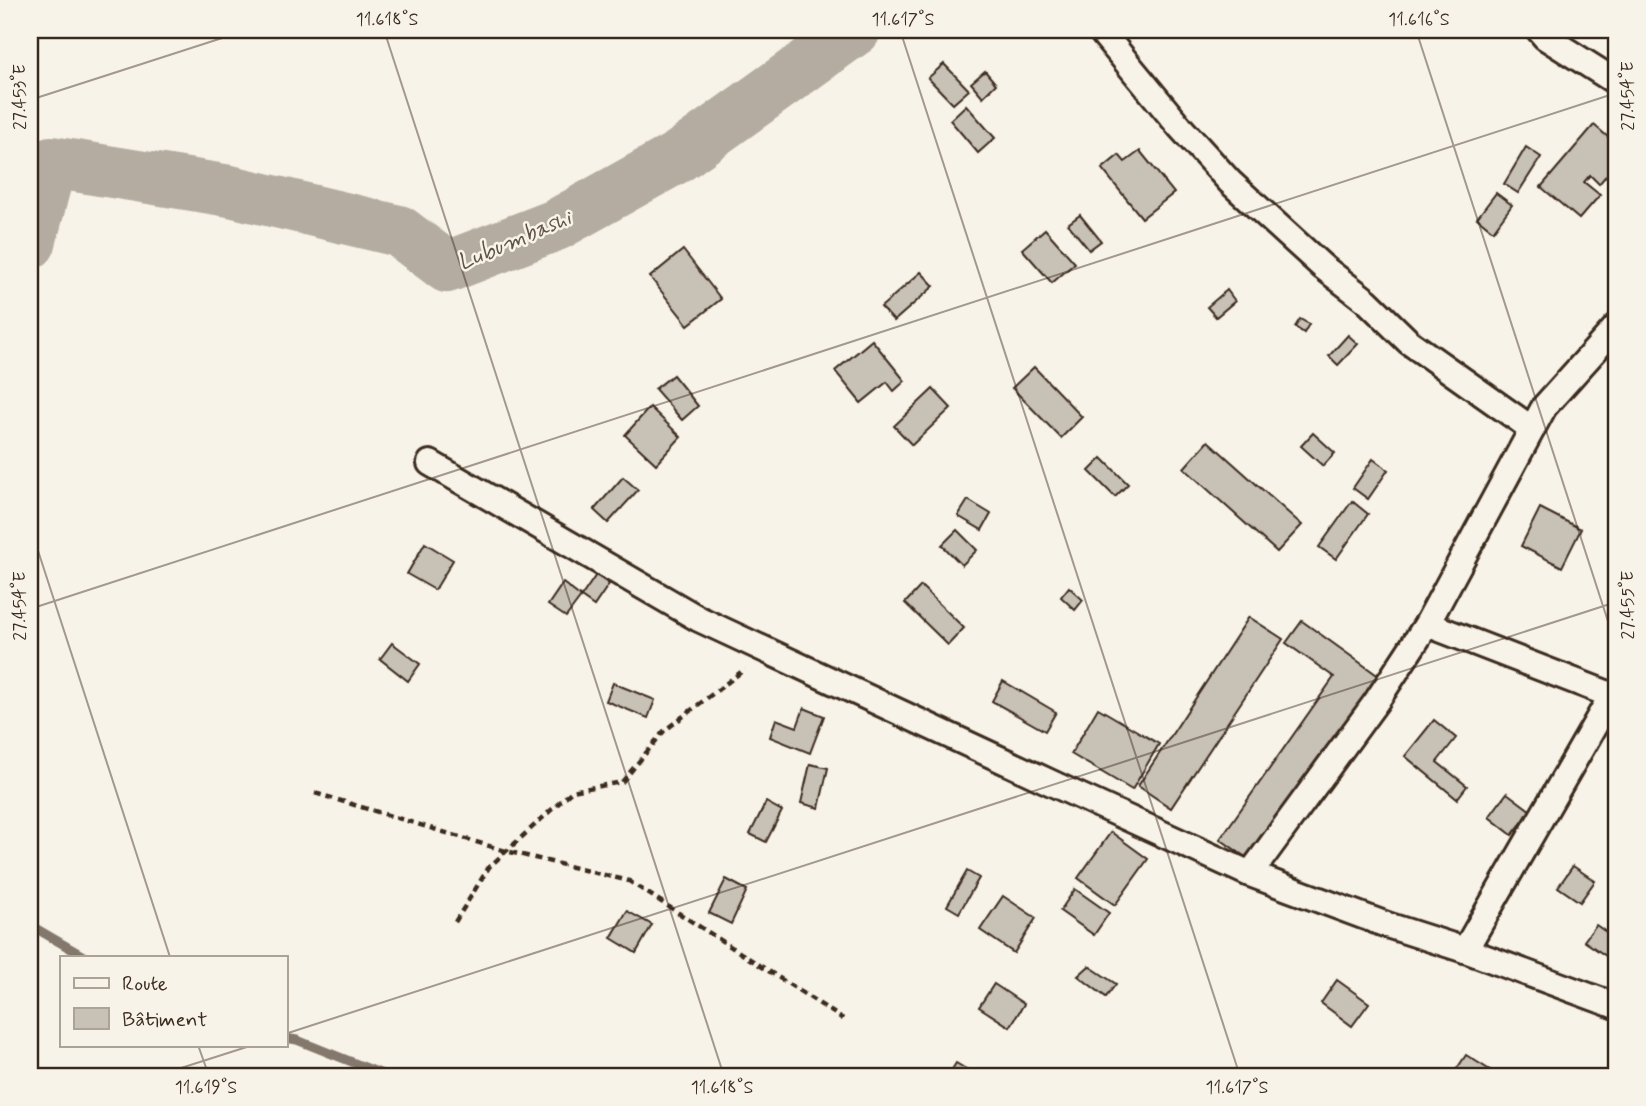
<svg xmlns="http://www.w3.org/2000/svg" width="1646" height="1106" font-family="Mynerve,sans-serif">
	<style>
		.lines { fill: none; stroke-linecap: round; stroke-linejoin: round }
		.stream { stroke: #84786c; stroke-width: 9 }
		.river { stroke: #b4aca0; stroke-width: 52 }
		.building { fill: #c8c1b6; stroke: #3b2a1e; stroke-width: 2 }
		.street-casing { stroke: #3b2a1e; stroke-width: 30 }
		.path { stroke: #3b2a1e; stroke-width: 4.5; stroke-dasharray: 7 5; stroke-linecap: butt }
		.street { stroke: #f7f3e8; stroke-width: 24 }
		.ticks { fill: none; stroke: #3b2a1e; stroke-width: 2; stroke-opacity: 0.45 }
		.labels { text-anchor: middle; stroke-width: 5; stroke-linejoin: round; paint-order: stroke }
		.water-label { font-size: 23px; font-style: italic; fill: #5f5145; stroke: #f7f3e8 }
		.neatline { fill: none; stroke: #3b2a1e; stroke-width: 2.5 }
		.ticks-label { font-size: 18px; text-anchor: middle; fill: #3b2a1e }
	</style>
	<rect width="100%" height="100%" fill="#f7f3e8"/>
	<filter id="ink" filterUnits="userSpaceOnUse"><feTurbulence type="fractalNoise" baseFrequency=".0143" numOctaves="2"/><feDisplacementMap in="SourceGraphic" scale="14" xChannelSelector="R" yChannelSelector="G"/><feConvolveMatrix kernelMatrix="1 2 1 2 8 2 1 2 1" color-interpolation-filters="sRGB"/></filter>
	<g filter="url(#ink)">
		<g class="lines">
			<!-- stream -->
			<g class="stream">
				<path d="M30,925L85,957"/>
				<path d="M285,1038L297,1040L387,1076"/>
			</g>
			<!-- river -->
			<path class="river" d="M30,243L51,162L230,191L399,231L447,267L556,225L678,157L855,30"/>
		</g>
		<!-- building -->
		<g class="building">
			<path d="M944,64L969,90L953,104L928,78Z"/>
			<path d="M985,71L996,84L983,97L971,83Z"/>
			<path d="M966,105L995,138L978,153L950,120Z"/>
			<path d="M1594,125L1616,144V164L1599,184L1590,175L1584,182L1600,195L1579,219L1541,187Z"/>
			<path d="M1526,147L1541,157L1518,193L1504,184Z"/>
			<path d="M1140,151L1174,193L1142,218L1102,169L1119,155L1125,162Z"/>
			<path d="M1496,193L1512,205L1493,231L1477,218Z"/>
			<path d="M1080,215L1101,241L1089,250L1068,224Z"/>
			<path d="M1045,229L1075,263L1052,283L1022,249Z"/>
			<path d="M683,250L721,299L688,325L650,277Z"/>
			<path d="M921,272L934,286L894,321L881,307Z"/>
			<path d="M1227,290L1235,301L1216,317L1207,307Z"/>
			<path d="M1300,319L1309,324L1304,333L1295,327Z"/>
			<path d="M1348,335L1358,344L1338,365L1329,356Z"/>
			<path d="M872,340L905,381L894,391L887,382L861,403L835,371Z"/>
			<path d="M1034,367L1082,417L1061,438L1012,388Z"/>
			<path d="M673,375L698,406L682,420L655,389Z"/>
			<path d="M933,389L951,408L912,445L894,426Z"/>
			<path d="M650,407L681,437L656,464L625,435Z"/>
			<path d="M1313,433L1335,453L1323,466L1301,446Z"/>
			<path d="M1208,441L1302,525L1277,552L1184,468Z"/>
			<path d="M1102,458L1128,484L1115,497L1089,471Z"/>
			<path d="M1373,459L1388,470L1368,499L1353,488Z"/>
			<path d="M623,477L638,490L608,523L594,510Z"/>
			<path d="M968,500L991,514L982,530L958,516Z"/>
			<path d="M1352,501L1368,514L1336,559L1319,547Z"/>
			<path d="M1540,508L1581,529L1562,567L1521,546Z"/>
			<path d="M957,530L977,550L962,565L942,545Z"/>
			<path d="M425,543L453,560L435,590L407,574Z"/>
			<path d="M596,575L609,584L594,606L581,597Z"/>
			<path d="M563,583L581,597L566,617L548,605Z"/>
			<path d="M921,586L964,628L948,645L905,603Z"/>
			<path d="M1069,587L1083,600L1075,610L1061,597Z"/>
			<path d="M1249,617L1283,639L1171,808L1138,786Z"/>
			<path d="M1302,621L1380,677L1251,861L1220,839L1334,677L1286,643Z"/>
			<path d="M392,643L420,664L408,681L380,659Z"/>
			<path d="M1003,681L1056,712L1045,731L992,701Z"/>
			<path d="M613,683L655,700L648,718L606,701Z"/>
			<path d="M804,708L824,716L810,753L770,737L776,719L797,727Z"/>
			<path d="M1098,708L1159,744L1132,790L1071,754Z"/>
			<path d="M1434,720L1456,738L1437,762L1467,786L1457,799L1405,756Z"/>
			<path d="M810,764L828,768L819,808L801,803Z"/>
			<path d="M1507,793L1531,811L1512,835L1489,817Z"/>
			<path d="M766,802L782,811L766,842L750,834Z"/>
			<path d="M1111,832L1148,859L1115,905L1078,878Z"/>
			<path d="M1573,866L1595,881L1580,902L1558,887Z"/>
			<path d="M967,871L979,878L959,913L947,906Z"/>
			<path d="M726,879L747,890L731,924L709,913Z"/>
			<path d="M1075,889L1109,913L1094,935L1060,911Z"/>
			<path d="M1003,896L1036,918L1014,953L980,930Z"/>
			<path d="M627,911L652,925L636,953L611,938Z"/>
			<path d="M1596,925L1616,939V954L1612,960L1584,941Z"/>
			<path d="M1089,966L1116,984L1106,997L1078,976Z"/>
			<path d="M1337,980L1369,1003L1352,1026L1321,1003Z"/>
			<path d="M994,984L1024,1004L1010,1027L979,1007Z"/>
			<path d="M1466,1055L1493,1072L1490,1076H1452Z"/>
			<path d="M956,1063L978,1076H948Z"/>
		</g>
		<g class="lines">
			<defs>
				<g id="street">
					<path d="M1100,30L1180,127L1230,182L1323,267L1367,301L1409,342L1532,429"/>
					<path d="M1539,30L1545,37L1616,82"/>
					<path d="M430,463L699,619L1073,793L1250,874L1387,925L1465,950L1616,1006"/>
					<path d="M1427,624L1616,697"/>
					<path d="M1250,874L1376,702L1427,624L1544,407L1616,327"/>
					<path d="M1465,950L1612,695"/>
				</g>
			</defs>
			<!-- street casing -->
			<use href="#street" class="street-casing"/>
			<!-- path -->
			<g class="path">
				<path d="M315,793L506,851L629,881L843,1019"/>
				<path d="M455,922L489,867L572,791L622,782L664,731L745,669"/>
			</g>
			<!-- street -->
			<use href="#street" class="street"/>
		</g>
	</g>
	<!-- ticks -->
	<path class="ticks" d="M384,30L724,1076M900,30L1240,1076M1416,30L1616,646M30,100L247,30M30,526L170,957M30,609L1616,93M285,1034L1616,602M198,1045L209,1076M156,1076L253,1045"/>
	<g class="labels">
		<!-- water labels -->
		<g class="water-label">
			<text transform="translate(514 239) rotate(-23)" y="8">Lubumbashi</text>
		</g>
	</g>
	<!-- margin -->
	<rect width="1646" height="1106" fill="none" stroke="#f7f3e8" stroke-width="77"/>
	<!-- legend -->
	<rect x="60" y="956" width="228" height="91" fill="#f7f3e8" stroke="#aca397" stroke-width="2"/>
	<rect x="74" y="978" width="35" height="10" fill="#f7f3e8" stroke="#aca397" stroke-width="2"/>
	<text x="122" y="990" font-size="21" fill="#3b2a1e">Route</text>
	<rect x="74" y="1008" width="35" height="21" fill="#c8c1b6" stroke="#aca397" stroke-width="2"/>
	<text x="122" y="1026" font-size="21" fill="#3b2a1e">Bâtiment</text>
	<rect x="38" y="38" width="1570" height="1030" class="neatline"/>
	<g class="ticks-label">
		<text x="387" y="25">11.618°S</text>
		<text x="903" y="25">11.617°S</text>
		<text x="1419" y="25">11.616°S</text>
		<text transform="translate(1627 96) rotate(-90)" y="6">27.454°E</text>
		<text transform="translate(19 97) rotate(-90)" y="6">27.453°E</text>
		<text transform="translate(1627 605) rotate(-90)" y="6">27.455°E</text>
		<text transform="translate(19 606) rotate(-90)" y="6">27.454°E</text>
		<text x="206" y="1093">11.619°S</text>
		<text x="722" y="1093">11.618°S</text>
		<text x="1237" y="1093">11.617°S</text>
	</g>
</svg>
